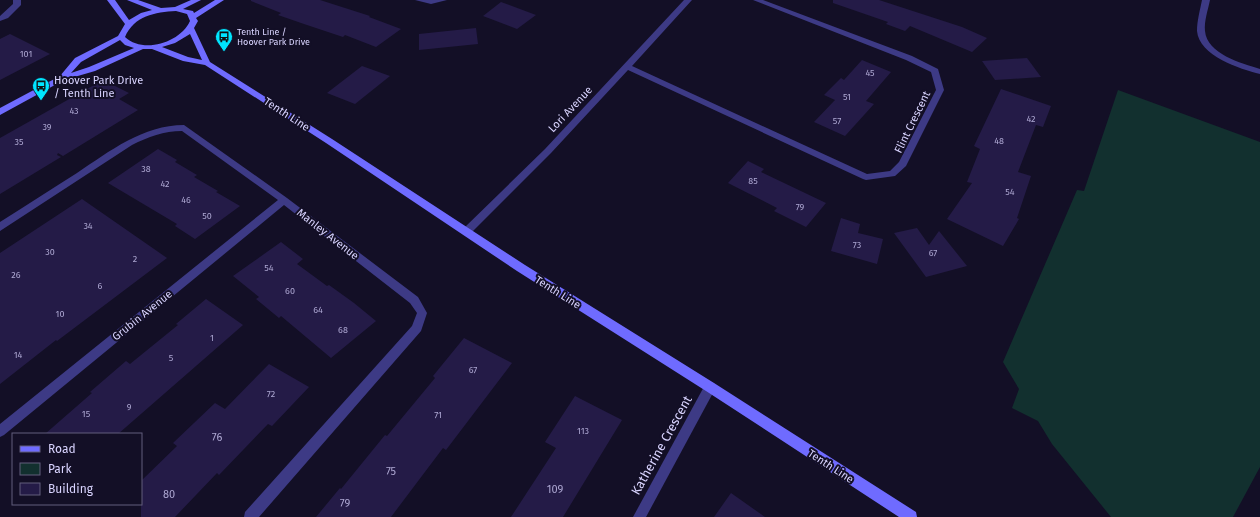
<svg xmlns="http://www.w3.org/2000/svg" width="1260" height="517" font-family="'Fira Sans',sans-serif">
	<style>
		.green { fill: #12302f }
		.building { fill: #241b47 }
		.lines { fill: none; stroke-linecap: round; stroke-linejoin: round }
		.street { fill: #3d3a85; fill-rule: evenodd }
		.secondary { fill: #6f6bff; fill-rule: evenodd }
		.labels { text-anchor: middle; stroke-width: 4; stroke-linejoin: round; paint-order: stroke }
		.far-poi-label { font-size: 9px; fill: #d9d4ff; stroke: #130f26; text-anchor: start }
		.number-label { font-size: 9px; fill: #aca6d1 }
		.poi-label { font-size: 11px; fill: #d9d4ff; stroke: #130f26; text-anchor: start }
		.street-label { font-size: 11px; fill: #d9d4ff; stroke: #130f26 }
		.near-number-label { font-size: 11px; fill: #aca6d1 }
		.near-street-label { font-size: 13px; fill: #d9d4ff; stroke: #130f26 }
	</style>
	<rect width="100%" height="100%" fill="#130f26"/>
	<!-- green -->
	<path class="green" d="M1118,90L1260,142V467L1233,517H1111L1052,444L1038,421L1012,408L1019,389L1003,362L1077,190L1084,191Z"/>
	<!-- building -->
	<g class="building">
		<path d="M251,0H320L370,16L369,17L401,29L376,47L345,35L343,37L304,24L278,15L281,13L251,1Z"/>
		<path d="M833,0H879L962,27L987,38L972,52L910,26L905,31L886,24L888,22L833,3Z"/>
		<path d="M501,2L536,15L517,29L483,16Z"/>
		<path d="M476,28L478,44L419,50V34Z"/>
		<path d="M10,34L50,54L0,80V39Z"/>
		<path d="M1027,58L1041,77L995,80L982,61Z"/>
		<path d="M862,60L891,72L866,101L874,104L845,136L814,122L835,100L824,95L841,78L844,80Z"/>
		<path d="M362,66L390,76L355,104L327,93Z"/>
		<path d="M103,80L129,93L119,99L138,110L63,156L58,153L57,155L61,157L0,194V138Z"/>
		<path d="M1001,89L1051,106L1043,127L1036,125L1018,172L1031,176L1017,218L1019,219L1003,246L947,219L972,183L967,182L980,149L974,146Z"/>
		<path d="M158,149L177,160L175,162L197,175L194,177L218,191L216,192L240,206L195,239L175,226L177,224L108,183Z"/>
		<path d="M748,161L764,169L761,172L826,203L806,227L774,211L777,208L728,183Z"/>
		<path d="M82,199L167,258L57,341L56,340L0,384V253Z"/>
		<path d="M841,218L860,224L858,233L883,239L877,264L831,251Z"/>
		<path d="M917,228L929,245L939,231L967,266L926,277L894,233Z"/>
		<path d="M281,242L303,259L297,264L327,286L329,285L354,303L376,321L331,358L281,316L279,318L256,299L259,297L233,276Z"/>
		<path d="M206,299L243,325L118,434H45L92,393L90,392L126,361L130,364L178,325L176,324Z"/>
		<path d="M464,338L512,363L446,450L443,448L391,517H316L340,488L341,489L385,435L387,436L435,378L433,376Z"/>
		<path d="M269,364L309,387L272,426L268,424L219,475L217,473L175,517H141V481L177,446L173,443L215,403L225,409Z"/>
		<path d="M575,396L622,420L563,517H511L556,448L545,442Z"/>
		<path d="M731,493L765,517H714Z"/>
	</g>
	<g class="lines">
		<!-- street -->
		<g class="street">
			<path d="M13,0H21V5L8,18L0,21V16L13,4Z"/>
			<path d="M415,0H447L431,4Z"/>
			<path d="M684,0H692L632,66L867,174L890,171L899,162L936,90L931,72L906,60L753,0H763L912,56L938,69L944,90L906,166L895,176L866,180L863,179L628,70L551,153L470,234H464L462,231L464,228L545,149Z"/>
			<path d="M1202,0H1210C1208,10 1204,21 1205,31C1207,54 1241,63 1260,69V74C1240,69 1199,56 1197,31C1197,21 1200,10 1202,0Z"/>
			<path d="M184,125L287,198L418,297L427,313L421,331L259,517H244L245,512L412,326L417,313L410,303L284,205L4,435L0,437V424L278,200L182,131C164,131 148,137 132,145L0,231V222C26,206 51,189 77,173C110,151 143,125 184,125Z"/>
			<path d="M710,382L714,383L716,387L714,391L646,517H633L706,383Z"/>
		</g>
		<!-- secondary -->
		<path class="secondary" d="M107,0H115L129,20L141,13L152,10L127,0H138L161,8L175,7L191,0H201L183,9L193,11L194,13L215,0H224L196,18L198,21L194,28L210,62L332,139L525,265L714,383L916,512L917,517H899L706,391L517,271L326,143L205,65L183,61L152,49H143L95,71L64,80L0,115V108L60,76L75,58L118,36L125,24ZM176,11L187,14L190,21C180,43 143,54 125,37C134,16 155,12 176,11ZM190,34L202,60L188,57L162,47L175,43ZM120,40L125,45L134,48L89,67L71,73L81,62Z"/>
	</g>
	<!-- icons -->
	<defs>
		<symbol id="bus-pin" viewBox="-11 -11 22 30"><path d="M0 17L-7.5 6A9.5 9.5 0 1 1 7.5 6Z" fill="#00e5ff" stroke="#130f26"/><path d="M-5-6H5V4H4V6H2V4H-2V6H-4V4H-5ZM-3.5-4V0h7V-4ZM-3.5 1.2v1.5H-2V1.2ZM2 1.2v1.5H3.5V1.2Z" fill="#111"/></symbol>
	</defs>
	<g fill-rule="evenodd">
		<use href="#bus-pin" x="214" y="27" width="20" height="27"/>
		<use href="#bus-pin" x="31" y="76" width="20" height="27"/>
	</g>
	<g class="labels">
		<!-- far-poi labels -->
		<g class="far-poi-label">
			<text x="237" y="35">Tenth Line /<tspan x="237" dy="10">Hoover Park Drive</tspan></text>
		</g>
		<!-- number labels -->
		<g class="number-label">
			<text x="26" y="57">101</text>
			<text x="870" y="76">45</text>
			<text x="847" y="100">51</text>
			<text x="74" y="114">43</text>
			<text x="1031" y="122">42</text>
			<text x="837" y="124">57</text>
			<text x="47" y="130">39</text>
			<text x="999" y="144">48</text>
			<text x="19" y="145">35</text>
			<text x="146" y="172">38</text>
			<text x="753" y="184">85</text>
			<text x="165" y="187">42</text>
			<text x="1010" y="195">54</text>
			<text x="186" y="203">46</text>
			<text x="800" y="210">79</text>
			<text x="207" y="219">50</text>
			<text x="88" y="229">34</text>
			<text x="857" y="248">73</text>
			<text x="50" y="255">30</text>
			<text x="933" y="256">67</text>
			<text x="135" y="262">2</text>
			<text x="269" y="271">54</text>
			<text x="16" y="278">26</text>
			<text x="100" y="289">6</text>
			<text x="290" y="294">60</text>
			<text x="318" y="313">64</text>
			<text x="60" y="317">10</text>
			<text x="343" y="333">68</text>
			<text x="212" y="341">1</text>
			<text x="18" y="358">14</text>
			<text x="171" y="361">5</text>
			<text x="473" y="373">67</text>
			<text x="271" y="397">72</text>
			<text x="129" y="410">9</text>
			<text x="86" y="417">15</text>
			<text x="438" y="418">71</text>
			<text x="583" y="434">113</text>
		</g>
		<!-- poi labels -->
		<g class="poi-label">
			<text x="54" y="84">Hoover Park Drive<tspan x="54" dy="13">/ Tenth Line</tspan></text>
		</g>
		<!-- street labels -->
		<g class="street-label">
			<text transform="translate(570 109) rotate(-47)" y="4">Lori Avenue</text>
			<text transform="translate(287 114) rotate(33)" y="4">Tenth Line</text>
			<text transform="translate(912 122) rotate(-64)" y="4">Flint Crescent</text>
			<text transform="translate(328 234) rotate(38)" y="4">Manley Avenue</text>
			<text transform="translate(558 292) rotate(32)" y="4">Tenth Line</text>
			<text transform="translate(142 315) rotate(-39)" y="4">Grubin Avenue</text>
			<text transform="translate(831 466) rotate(33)" y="4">Tenth Line</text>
		</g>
		<!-- near-number labels -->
		<g class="near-number-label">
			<text x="217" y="441">76</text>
			<text x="391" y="475">75</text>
			<text x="555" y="493">109</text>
			<text x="169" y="498">80</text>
			<text x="345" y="507">79</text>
		</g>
		<!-- near-street labels -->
		<g class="near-street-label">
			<text transform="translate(661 445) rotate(-61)" y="5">Katherine Crescent</text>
		</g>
	</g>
	<!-- legend -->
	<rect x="12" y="433" width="130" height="72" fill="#130f26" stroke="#625e7d"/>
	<rect x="20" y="446" width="20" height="6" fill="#6f6bff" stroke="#625e7d"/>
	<text x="48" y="453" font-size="12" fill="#d9d4ff">Road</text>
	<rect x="20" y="463" width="20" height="12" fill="#12302f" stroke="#625e7d"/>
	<text x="48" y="473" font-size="12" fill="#d9d4ff">Park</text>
	<rect x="20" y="483" width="20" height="12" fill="#241b47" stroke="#625e7d"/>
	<text x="48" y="493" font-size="12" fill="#d9d4ff">Building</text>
</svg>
